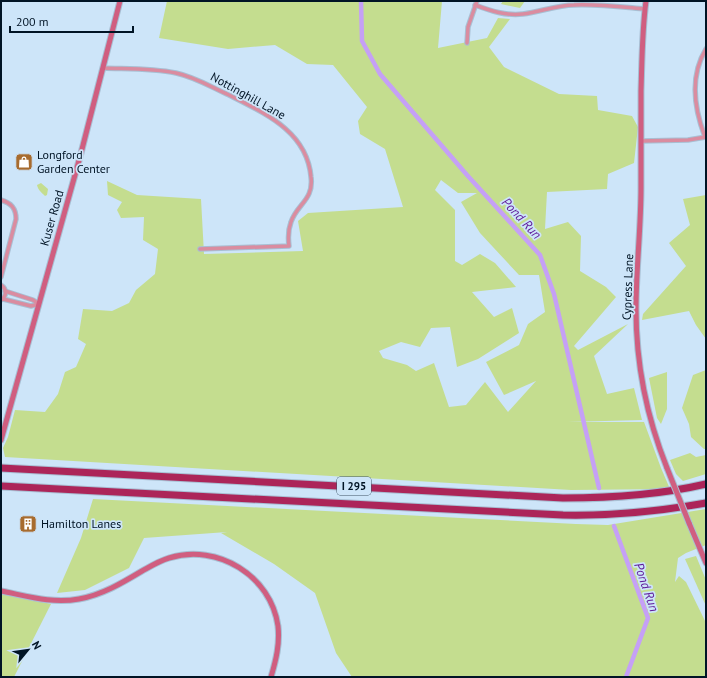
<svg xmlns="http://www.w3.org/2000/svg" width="707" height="678" font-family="'PT Sans',sans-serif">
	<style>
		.green { fill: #c4dd8f; fill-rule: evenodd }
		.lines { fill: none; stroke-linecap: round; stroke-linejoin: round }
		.canal { stroke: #c5a0f6; stroke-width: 4.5 }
		.street-casing { stroke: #a8bfd3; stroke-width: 5.5 }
		.secondary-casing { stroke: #a8bfd3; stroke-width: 7 }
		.highway-casing { stroke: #a8bfd3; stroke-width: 9 }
		.street { stroke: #da8ca0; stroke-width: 3.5 }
		.secondary { stroke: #d05e80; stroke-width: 5 }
		.highway { stroke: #ac2559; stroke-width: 7 }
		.secondary-bridge-casing { stroke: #a8bfd3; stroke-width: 7; stroke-linecap: butt }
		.secondary-bridge { stroke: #d05e80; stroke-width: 5 }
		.labels { text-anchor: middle; stroke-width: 3.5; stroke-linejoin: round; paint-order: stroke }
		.shield { fill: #cde5f9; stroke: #3e5365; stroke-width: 1 }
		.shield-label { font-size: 11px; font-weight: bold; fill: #001425 }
		.street-label { font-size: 12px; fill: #001425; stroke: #cde5f9 }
		.poi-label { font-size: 12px; fill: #001425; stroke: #cde5f9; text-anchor: start }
		.water-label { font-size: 13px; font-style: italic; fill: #5f1a99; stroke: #cde5f9 }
	</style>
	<rect width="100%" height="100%" fill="#cde5f9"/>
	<!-- green -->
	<g class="green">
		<path d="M167,1H442L438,48L487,38L498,18L510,19L489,47L504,67L559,94L597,96L598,110L632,116L638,127L634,163L608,174L607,189L547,192L545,229L568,222L581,236L580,271L606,287L616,297L574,346L578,350L628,324L594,356L607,394L634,388L642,420L568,422H644L661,468L670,489L571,490L5,457L3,448L8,437L15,410L45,412L58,394L65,372L76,367L86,344L78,339L83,309L112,311L129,303L136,290L155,274L158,249L143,240L144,217L121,218L117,210L122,202L108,195L107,181L137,195L201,199L204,254L303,251L298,221L308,213L403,207L385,149L360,134L358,121L367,107L333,65L307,64L275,45L228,49L159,38ZM441,180L458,193H477L461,202L480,233L519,275H539L545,312L528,324L519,345L486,362L504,395L536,381L508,412L485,382L466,405L449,407L434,363L416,371L407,365L383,358L379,351L401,342L420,347L431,328L450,327L457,367L478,359L519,333L512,308L494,317L472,292L516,287L495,263L480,254L462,265L455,261V210L435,190Z"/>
		<path d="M503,1H525L520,8L501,4Z"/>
		<path d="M41,183L48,189L47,195L45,196C42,193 38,190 37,185Z"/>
		<path d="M706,195V339L696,325L689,311L642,320L643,314L686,266L669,243L690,225L683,199Z"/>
		<path d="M706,370V449H704L691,437L689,424L682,408L693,375Z"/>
		<path d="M667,372V409L661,424L657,418L649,378Z"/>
		<path d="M690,453L696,457L706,455V474L683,481L676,474L670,460Z"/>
		<path d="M93,499L576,524L608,525L706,509V545L686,553L678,558L675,582L679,576L686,582L706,623V677H352L336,653L315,593L274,564L221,533L227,532L144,538L129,568L85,590L57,593L81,538Z"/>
		<path d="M696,556L706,580V606L685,559Z"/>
		<path d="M1,593L51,604L14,677H1Z"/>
	</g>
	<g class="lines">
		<!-- canal -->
		<g class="canal">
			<path d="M361,1L362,41L380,74L467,175L540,255L554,294L599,488"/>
			<path d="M614,526L648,618L626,677"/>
		</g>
		<defs>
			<g id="street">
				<path d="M475,5C491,11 506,16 523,14C540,12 557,5 574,5C598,4 622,7 645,9"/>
				<path d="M467,43L468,27L477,1"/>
				<path d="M103,68C126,69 152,68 176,73C195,77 211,87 229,95C264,113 307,131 311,177C314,200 297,204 291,222C288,230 288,238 289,246L200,249"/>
				<path d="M705,137C694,108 689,77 706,49"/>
				<path d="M641,141L688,140L706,137"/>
				<path d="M1,200C11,203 16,208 16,219L1,277"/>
				<path d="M1,285C7,289 7,296 1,300"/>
				<path d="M5,291L33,300L39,304"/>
				<path d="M3,299L31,306L39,304"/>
			</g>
			<g id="secondary">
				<path d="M646,1C642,31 642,61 641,91C641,124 641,156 641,188C641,228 636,269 636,309C636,363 647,418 667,468"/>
				<path d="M1,440L80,157L120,1"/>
				<path d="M689,523L706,563"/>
				<path d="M1,591C27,596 52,604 79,599C102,595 122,583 142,571C151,566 159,561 169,558C218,543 271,576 278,626C280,644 276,660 271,677"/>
			</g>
			<g id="highway">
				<path d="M1,468L563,498C611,498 659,495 706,484"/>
				<path d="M1,486L563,515C613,516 656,512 706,503"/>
			</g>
		</defs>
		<!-- street casing -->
		<use href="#street" class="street-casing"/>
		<!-- secondary casing -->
		<use href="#secondary" class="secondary-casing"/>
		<!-- highway casing -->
		<use href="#highway" class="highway-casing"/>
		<!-- street -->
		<use href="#street" class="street"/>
		<!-- secondary -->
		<use href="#secondary" class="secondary"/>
		<!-- highway -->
		<use href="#highway" class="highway"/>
		<defs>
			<path id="secondary-bridge" d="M667,468L689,523"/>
		</defs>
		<!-- secondary-bridge casing -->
		<use href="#secondary-bridge" class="secondary-bridge-casing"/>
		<!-- secondary-bridge -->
		<use href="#secondary-bridge" class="secondary-bridge"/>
	</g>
	<!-- icons -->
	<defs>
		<symbol id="shop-square" viewBox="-11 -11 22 22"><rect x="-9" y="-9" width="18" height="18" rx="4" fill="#a76b2e" stroke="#cde5f9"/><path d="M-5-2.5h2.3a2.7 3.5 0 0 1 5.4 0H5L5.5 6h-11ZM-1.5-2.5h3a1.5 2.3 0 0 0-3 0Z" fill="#fff"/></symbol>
		<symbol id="building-square" viewBox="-11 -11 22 22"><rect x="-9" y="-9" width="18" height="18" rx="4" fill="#a76b2e" stroke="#cde5f9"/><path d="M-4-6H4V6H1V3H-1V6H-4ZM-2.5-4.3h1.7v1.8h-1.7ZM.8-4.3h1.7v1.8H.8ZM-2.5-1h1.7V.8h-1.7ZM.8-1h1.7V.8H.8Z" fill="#fff"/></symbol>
	</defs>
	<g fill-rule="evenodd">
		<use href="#shop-square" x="14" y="152" width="20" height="20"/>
		<use href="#building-square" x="18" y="514" width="20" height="20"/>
	</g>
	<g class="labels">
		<!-- shield labels -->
		<rect class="shield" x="337" y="477" width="34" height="18" rx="3"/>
		<g class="shield-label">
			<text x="354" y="490">I 295</text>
		</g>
		<!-- street labels -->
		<g class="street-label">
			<text transform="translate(248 96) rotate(29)" y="4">Nottinghill Lane</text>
			<text transform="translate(52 218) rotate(-74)" y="4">Kuser Road</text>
			<text transform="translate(628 287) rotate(-88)" y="4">Cypress Lane</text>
		</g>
		<!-- poi labels -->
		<g class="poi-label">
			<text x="37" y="159">Longford<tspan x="37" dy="14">Garden Center</tspan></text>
			<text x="41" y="528">Hamilton Lanes</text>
		</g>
		<!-- water labels -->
		<g class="water-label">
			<text transform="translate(522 218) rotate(47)" y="5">Pond Run</text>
			<text transform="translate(647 587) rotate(71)" y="5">Pond Run</text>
		</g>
	</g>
	<!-- border -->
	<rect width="707" height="678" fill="none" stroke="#001425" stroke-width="4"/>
	<!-- north arrow -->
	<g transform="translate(28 650) rotate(61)" stroke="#cde5f9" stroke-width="3" paint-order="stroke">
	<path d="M0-3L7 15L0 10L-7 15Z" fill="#001425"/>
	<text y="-6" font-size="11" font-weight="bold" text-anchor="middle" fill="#001425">N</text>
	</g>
	<!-- scale -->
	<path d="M10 26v6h123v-6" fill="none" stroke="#001425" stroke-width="2"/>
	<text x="16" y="26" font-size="12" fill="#001425" stroke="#cde5f9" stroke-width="3" paint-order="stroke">200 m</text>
</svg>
